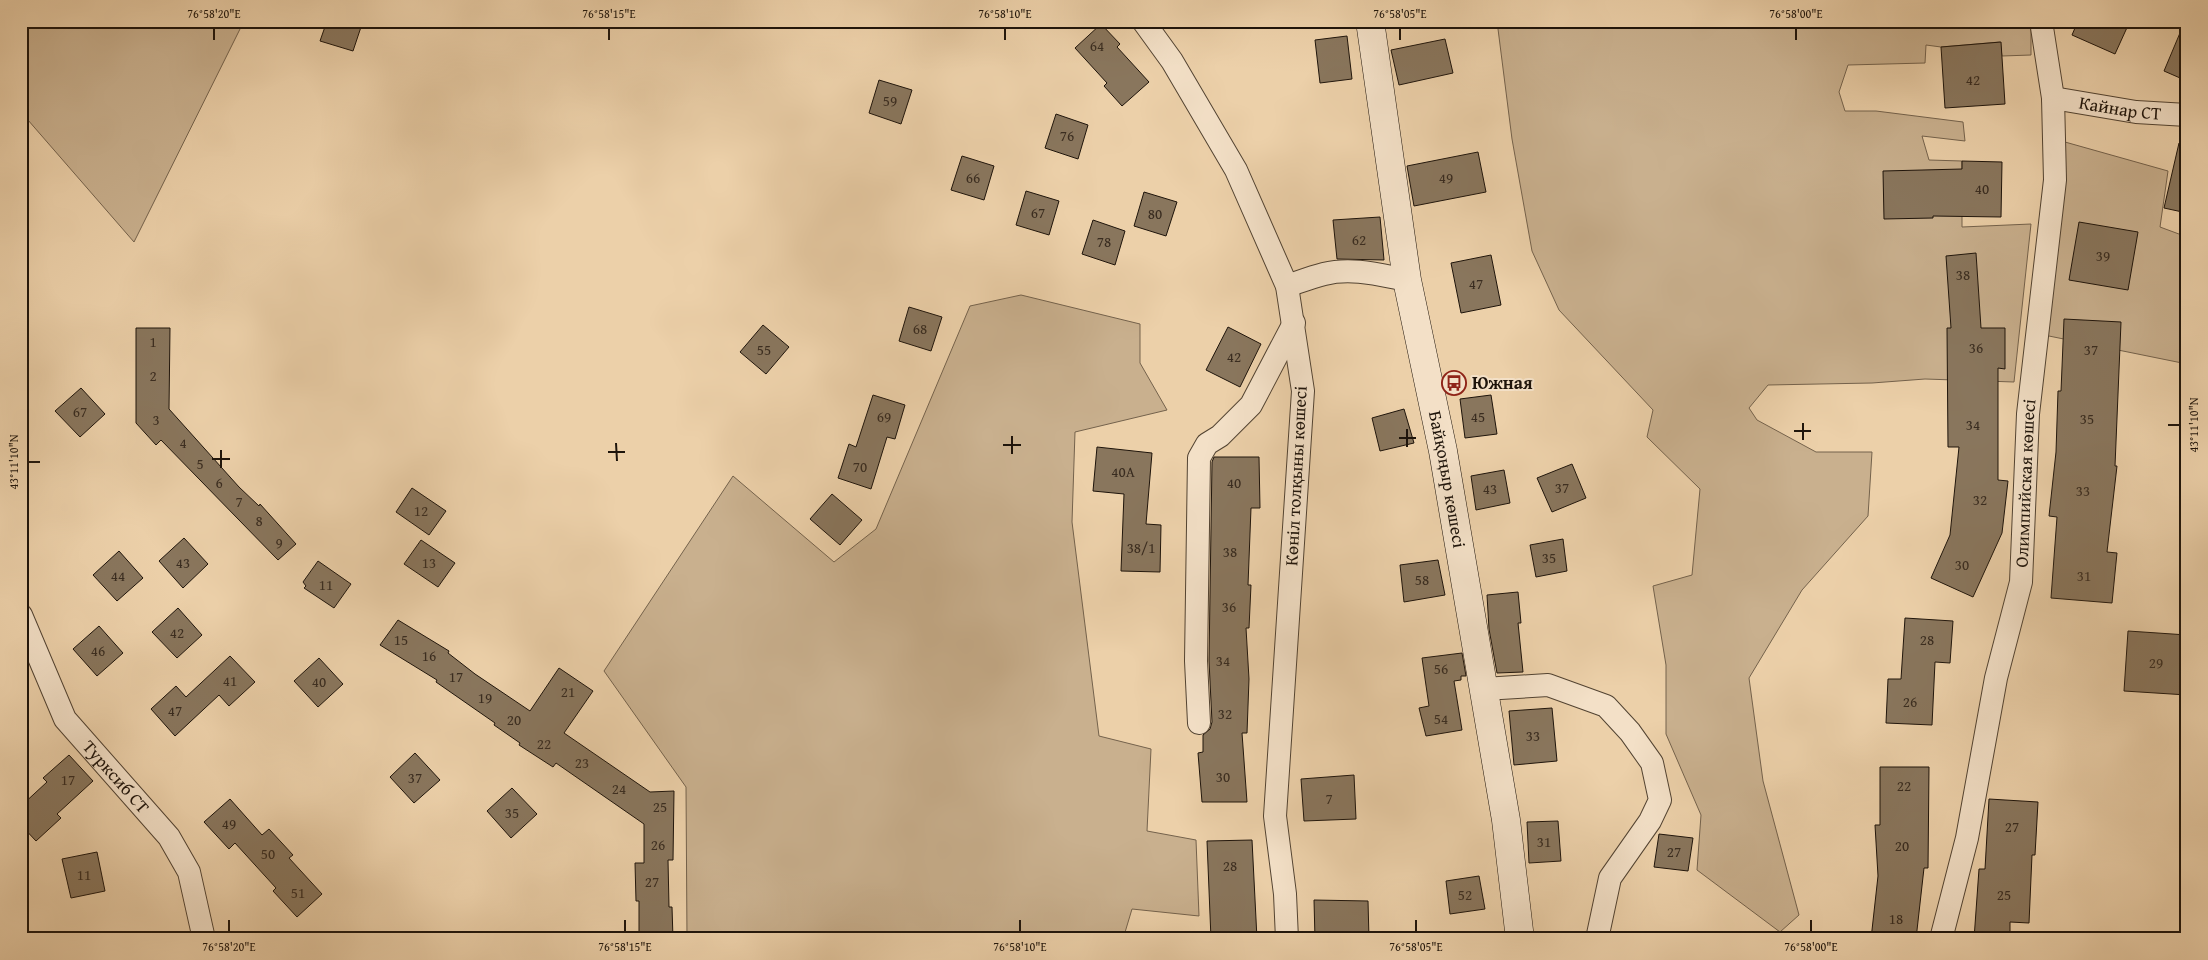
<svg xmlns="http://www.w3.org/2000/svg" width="2208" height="960" font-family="'Gentium Book Plus',serif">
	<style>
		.green { fill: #c9b08e; stroke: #74624c }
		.building { fill: #89765d; stroke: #1e140b }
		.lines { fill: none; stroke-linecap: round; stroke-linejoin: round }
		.street-casing { stroke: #524332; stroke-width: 24 }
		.secondary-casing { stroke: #1e140b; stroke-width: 29 }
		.street { stroke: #f3e0c7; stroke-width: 22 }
		.secondary { stroke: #f3e0c7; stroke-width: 28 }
		.ticks { fill: none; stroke: #1e140b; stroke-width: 2 }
		.labels { text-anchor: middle; stroke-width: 4; stroke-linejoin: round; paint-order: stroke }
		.number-label { font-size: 15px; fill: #392c20 }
		.street-label { font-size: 18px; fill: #1e140b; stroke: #f3e0c7 }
		.poi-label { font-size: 18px; font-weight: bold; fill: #1e140b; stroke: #f3e0c7; text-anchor: start }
		.neatline { fill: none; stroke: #1e140b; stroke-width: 2 }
		.ticks-label { font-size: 12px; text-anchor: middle; fill: #1e140b }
	</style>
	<rect width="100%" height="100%" fill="#ecd0a9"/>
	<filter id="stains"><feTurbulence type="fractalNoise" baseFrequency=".004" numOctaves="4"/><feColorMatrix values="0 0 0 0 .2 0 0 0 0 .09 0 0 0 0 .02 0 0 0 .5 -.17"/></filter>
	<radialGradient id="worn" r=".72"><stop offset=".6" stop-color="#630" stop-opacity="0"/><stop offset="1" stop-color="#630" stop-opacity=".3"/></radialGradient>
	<!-- green -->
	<g class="green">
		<path d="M21,21H244L134,242L21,112Z"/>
		<path d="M1489,21H2031V55L2002,56L2000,42L1941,47L1926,45L1925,63L1848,65L1839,92L1845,111H1876L1963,122L1965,141L1922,136L1929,160L1962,161V227L2031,224L2014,382L1925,379L1872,383L1768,385L1749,408L1757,420L1816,452H1872L1868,516L1802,590L1749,678L1763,781L1799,915L1780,932L1697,870L1701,815L1666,734V665L1653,586L1692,575L1700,489L1647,437L1653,410L1559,310L1532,251L1512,139L1498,29Z"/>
		<path d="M2065,142L2168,171L2160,227L2187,237V364L2044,335Z"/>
		<path d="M1021,295L1140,324V363L1167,410L1075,432L1072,522L1099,736L1151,749L1147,831L1196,840L1199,916L1132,909L1123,939H687L686,787L604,671L733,476L834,562L876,529L970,306Z"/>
	</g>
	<!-- building -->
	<g class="building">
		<path d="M327,21H363L353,51L320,41Z"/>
		<path d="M2078,21H2130L2115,54L2072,35Z"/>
		<path d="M2185,21H2187V81L2164,71Z"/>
		<path d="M1101,24L1120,44L1117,47L1149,82L1122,106L1104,86L1107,83L1075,48Z"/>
		<path d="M1347,36L1352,79L1320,83L1315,40Z"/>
		<path d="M1445,39L1453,73L1399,85L1391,50Z"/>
		<path d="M2001,42L2005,104L1945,108L1941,47Z"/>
		<path d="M879,80L912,90L901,124L869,113Z"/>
		<path d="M1056,114L1088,125L1078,159L1045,148Z"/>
		<path d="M2179,143L2187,144V213L2164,208Z"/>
		<path d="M1478,152L1486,192L1414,206L1407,166Z"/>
		<path d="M962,156L994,166L984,200L951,190Z"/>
		<path d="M1962,161L2002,162L2001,217L1933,216V218L1884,219L1883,171L1962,169Z"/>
		<path d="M1026,191L1059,201L1049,235L1016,225Z"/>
		<path d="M1144,192L1177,202L1166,236L1134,226Z"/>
		<path d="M1380,217L1384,260L1337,259L1333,220Z"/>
		<path d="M1093,220L1125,231L1115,265L1082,254Z"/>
		<path d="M2079,222L2138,232L2128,290L2069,280Z"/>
		<path d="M1976,253L1981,328H2005V369L1998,368V480L2008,481L2002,533L1973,597L1931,578L1950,535L1959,447H1948L1947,328H1951L1946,256Z"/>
		<path d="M1491,255L1501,305L1461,313L1451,263Z"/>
		<path d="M909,307L942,317L931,351L899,341Z"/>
		<path d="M2064,319L2121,322L2115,466H2117L2107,552L2117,553L2112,603L2051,598L2057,517L2049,516L2056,452L2058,391H2061Z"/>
		<path d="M763,325L789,347L766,374L740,352Z"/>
		<path d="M1228,327L1261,344L1240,387L1206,370Z"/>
		<path d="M136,328H170L169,409L239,487L259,506L260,504L296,544L278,560L161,440L156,445L136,423Z"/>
		<path d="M81,388L105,414L80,437L55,411Z"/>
		<path d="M873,395L905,405L895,439L887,437L871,489L838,478L849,444L856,447Z"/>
		<path d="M1491,395L1497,434L1465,438L1460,399Z"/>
		<path d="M1404,409L1414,443L1380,451L1372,418Z"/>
		<path d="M1097,447L1152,453L1146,524L1161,525L1160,572L1121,571L1124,494L1093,491Z"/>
		<path d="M1214,457H1259L1260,508H1251L1248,585H1251L1249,628H1246L1249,679L1247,733H1242L1247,802H1202L1198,753L1203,752V735L1210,729L1212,722L1209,661L1212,462Z"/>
		<path d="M1572,464L1586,498L1552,512L1537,478Z"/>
		<path d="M1504,470L1510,503L1476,510L1471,476Z"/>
		<path d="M412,488L446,511L429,535L396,512Z"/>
		<path d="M832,494L862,520L840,545L810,519Z"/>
		<path d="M184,538L208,564L183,588L159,561Z"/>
		<path d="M1563,539L1567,571L1536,577L1530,545Z"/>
		<path d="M421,540L455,563L438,587L404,564Z"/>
		<path d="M119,551L143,578L117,601L93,575Z"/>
		<path d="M1438,560L1445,595L1404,602L1400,565Z"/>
		<path d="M318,561L351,584L334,608L304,588L306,586L303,582Z"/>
		<path d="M1518,592L1521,623H1518L1523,672L1497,673L1489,629L1487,595Z"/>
		<path d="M178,608L202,635L177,658L152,632Z"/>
		<path d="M1905,618L1953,621L1950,663L1935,662L1932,725L1886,723L1888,679H1901Z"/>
		<path d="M398,620L449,651L448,653L475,674L530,711L559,668L593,691L564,733L650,792L674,791L673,860H668L669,907H672L673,939H639V901H636L635,863H644V824L556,763L553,767L519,745L520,743L494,725L495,723L436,682L437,680L380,645Z"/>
		<path d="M99,626L123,653L97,676L73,649Z"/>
		<path d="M2128,631L2187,635V695L2124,691Z"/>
		<path d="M1462,653L1466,676H1461V680L1454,681L1462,730L1426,736L1419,708L1429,706L1422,658Z"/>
		<path d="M230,656L255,682L229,706L219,695L175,736L151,709L176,686L186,697Z"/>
		<path d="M319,658L343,684L318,707L294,681Z"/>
		<path d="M1552,708L1557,761L1514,765L1509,711Z"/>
		<path d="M415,753L440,780L414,803L390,777Z"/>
		<path d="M69,755L93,781L57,814L61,818L36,841L21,825V806L47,782L43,778Z"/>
		<path d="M1880,767H1929L1928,868H1924L1916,939H1871L1878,876L1875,825H1880Z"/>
		<path d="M1354,775L1356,819L1304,821L1301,779Z"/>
		<path d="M512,788L537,814L511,838L487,811Z"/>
		<path d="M230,799L262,835L269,829L293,855L289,858L322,894L297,917L273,891L276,888L235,843L229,849L204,822Z"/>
		<path d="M1989,799L2038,802L2035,855H2032L2029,923L2010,922V939H1974L1979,869H1985Z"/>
		<path d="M1558,821L1561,861L1529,863L1527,822Z"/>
		<path d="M1659,834L1693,838L1688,871L1654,867Z"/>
		<path d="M1252,840L1257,939H1211L1207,841Z"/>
		<path d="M97,852L105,891L71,898L62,859Z"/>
		<path d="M1479,876L1485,909L1450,914L1446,881Z"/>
		<path d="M1314,900L1368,901L1369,939H1315Z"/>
	</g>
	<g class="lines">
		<defs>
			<g id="street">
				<path d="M1143,21L1172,61L1236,170L1287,286L1303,391L1275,816L1285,894L1287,939"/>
				<path id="s1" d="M2053,98L2136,112L2187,115"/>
				<path d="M1287,286C1299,282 1312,277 1324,274C1352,267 1380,275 1407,280"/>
				<path id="s2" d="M21,615L65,719L169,837L189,872L204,939"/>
				<path d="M1484,689L1548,685L1606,706L1630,732L1652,763L1660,800L1650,821L1610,878L1597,939"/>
				<path d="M1199,723L1196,661L1199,458L1207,444L1220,436L1251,405L1294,323"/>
				<path id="s3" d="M1941,939L1967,838L1996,678L2021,582L2028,414L2055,180L2053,98L2041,21"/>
			</g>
			<g id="secondary">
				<path id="s4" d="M1370,21L1407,280L1443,451L1506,820L1520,939"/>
			</g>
		</defs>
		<!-- street casing -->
		<use href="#street" class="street-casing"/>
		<!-- secondary casing -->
		<use href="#secondary" class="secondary-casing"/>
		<!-- street -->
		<use href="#street" class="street"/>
		<!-- secondary -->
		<use href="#secondary" class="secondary"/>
	</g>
	<!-- ticks -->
	<path class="ticks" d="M214,28V40M609,28V40M1005,28V40M1400,28V40M1796,28V40M1803,423V440M2168,425H2180M1407,429V447M1794,431H1811M1012,436V454M1399,438H1416M616,443L617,461M1003,445H1021M221,450V468M608,452H625M212,459H230M28,462H40M229,920V932M625,920V932M1020,920V932M1416,920V932M1811,920V932"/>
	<!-- icons -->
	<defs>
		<symbol id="bus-ring" viewBox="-11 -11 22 22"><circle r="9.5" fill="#f3e0c7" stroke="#8f2418" stroke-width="1.5"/><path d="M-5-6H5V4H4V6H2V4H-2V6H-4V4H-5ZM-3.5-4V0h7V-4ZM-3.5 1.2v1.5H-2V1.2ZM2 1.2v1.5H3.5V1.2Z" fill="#8f2418"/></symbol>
	</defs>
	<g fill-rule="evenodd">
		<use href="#bus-ring" x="1440" y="369" width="28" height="28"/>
	</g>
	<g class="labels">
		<!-- number labels -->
		<g class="number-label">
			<text x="1097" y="51">64</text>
			<text x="1973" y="85">42</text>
			<text x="890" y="106">59</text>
			<text x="1067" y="141">76</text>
			<text x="973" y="183">66</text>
			<text x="1446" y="183">49</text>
			<text x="1982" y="194">40</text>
			<text x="1038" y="218">67</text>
			<text x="1155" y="219">80</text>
			<text x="1359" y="245">62</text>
			<text x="1104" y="247">78</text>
			<text x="2103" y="261">39</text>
			<text x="1963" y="280">38</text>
			<text x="1476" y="289">47</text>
			<text x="920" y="334">68</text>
			<text x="153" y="347">1</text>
			<text x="1976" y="353">36</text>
			<text x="764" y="355">55</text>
			<text x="2091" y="355">37</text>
			<text x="1234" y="362">42</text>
			<text x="153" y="381">2</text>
			<text x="80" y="417">67</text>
			<text x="884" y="422">69</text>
			<text x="1478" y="422">45</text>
			<text x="2087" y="424">35</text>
			<text x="156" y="425">3</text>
			<text x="1973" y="430">34</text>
			<text x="183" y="448">4</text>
			<text x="200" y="469">5</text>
			<text x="860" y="472">70</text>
			<text x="1123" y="477">40А</text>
			<text x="219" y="488">6</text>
			<text x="1234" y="488">40</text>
			<text x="1562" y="493">37</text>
			<text x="1490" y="494">43</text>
			<text x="2083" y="496">33</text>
			<text x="1980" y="505">32</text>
			<text x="239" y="507">7</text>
			<text x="421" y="516">12</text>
			<text x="259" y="526">8</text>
			<text x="279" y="548">9</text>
			<text x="1141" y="553">38/1</text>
			<text x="1230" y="557">38</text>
			<text x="1549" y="563">35</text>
			<text x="183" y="568">43</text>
			<text x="429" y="568">13</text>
			<text x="1962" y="570">30</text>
			<text x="118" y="581">44</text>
			<text x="2084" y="581">31</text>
			<text x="1422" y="585">58</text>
			<text x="326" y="590">11</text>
			<text x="1229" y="612">36</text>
			<text x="177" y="638">42</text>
			<text x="401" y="645">15</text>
			<text x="1927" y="645">28</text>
			<text x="98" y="656">46</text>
			<text x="429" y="661">16</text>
			<text x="1223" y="666">34</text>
			<text x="2156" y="668">29</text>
			<text x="1441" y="674">56</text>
			<text x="456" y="682">17</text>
			<text x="230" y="686">41</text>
			<text x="319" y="687">40</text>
			<text x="568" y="697">21</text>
			<text x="485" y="703">19</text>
			<text x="1910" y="707">26</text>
			<text x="175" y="716">47</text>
			<text x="1225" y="719">32</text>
			<text x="1441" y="724">54</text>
			<text x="514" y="725">20</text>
			<text x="1533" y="741">33</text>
			<text x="544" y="749">22</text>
			<text x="582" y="768">23</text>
			<text x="1223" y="782">30</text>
			<text x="415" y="783">37</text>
			<text x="68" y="785">17</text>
			<text x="1904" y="791">22</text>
			<text x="619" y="794">24</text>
			<text x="1329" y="804">7</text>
			<text x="660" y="812">25</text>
			<text x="512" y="818">35</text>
			<text x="229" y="829">49</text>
			<text x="2012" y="832">27</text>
			<text x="1544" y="847">31</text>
			<text x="658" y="850">26</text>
			<text x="1902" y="851">20</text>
			<text x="1674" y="857">27</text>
			<text x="268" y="859">50</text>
			<text x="1230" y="871">28</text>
			<text x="84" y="880">11</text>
			<text x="652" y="887">27</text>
			<text x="298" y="898">51</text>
			<text x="1465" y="900">52</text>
			<text x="2004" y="900">25</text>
			<text x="1896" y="924">18</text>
		</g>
		<!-- street labels -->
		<g class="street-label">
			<text dy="6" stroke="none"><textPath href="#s1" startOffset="68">Кайнар СТ</textPath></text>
			<text transform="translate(1296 476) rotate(-87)" y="6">Көніл толқыны көшесі</text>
			<text dy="6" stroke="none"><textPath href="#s4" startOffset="465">Байқоңыр көшесі</textPath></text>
			<text dy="6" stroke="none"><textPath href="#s3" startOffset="465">Олимпийская көшесі</textPath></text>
			<text dy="6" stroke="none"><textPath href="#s2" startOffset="190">Турксиб СТ</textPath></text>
		</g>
		<!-- poi labels -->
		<g class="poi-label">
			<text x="1472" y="389">Южная</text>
		</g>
	</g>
	<!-- margin -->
	<rect width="2208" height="960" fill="none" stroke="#ecd0a9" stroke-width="55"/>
	<rect x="28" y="28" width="2152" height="904" class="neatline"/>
	<g class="ticks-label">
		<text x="214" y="18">76°58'20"E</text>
		<text x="609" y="18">76°58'15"E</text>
		<text x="1005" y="18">76°58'10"E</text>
		<text x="1400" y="18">76°58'05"E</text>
		<text x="1796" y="18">76°58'00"E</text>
		<text transform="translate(2194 425) rotate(-90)" y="4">43°11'10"N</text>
		<text transform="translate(14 462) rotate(-90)" y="4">43°11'10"N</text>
		<text x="229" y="951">76°58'20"E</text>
		<text x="625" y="951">76°58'15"E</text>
		<text x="1020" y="951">76°58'10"E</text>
		<text x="1416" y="951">76°58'05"E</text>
		<text x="1811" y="951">76°58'00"E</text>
	</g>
	<rect width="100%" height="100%" filter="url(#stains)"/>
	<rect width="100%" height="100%" fill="url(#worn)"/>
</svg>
